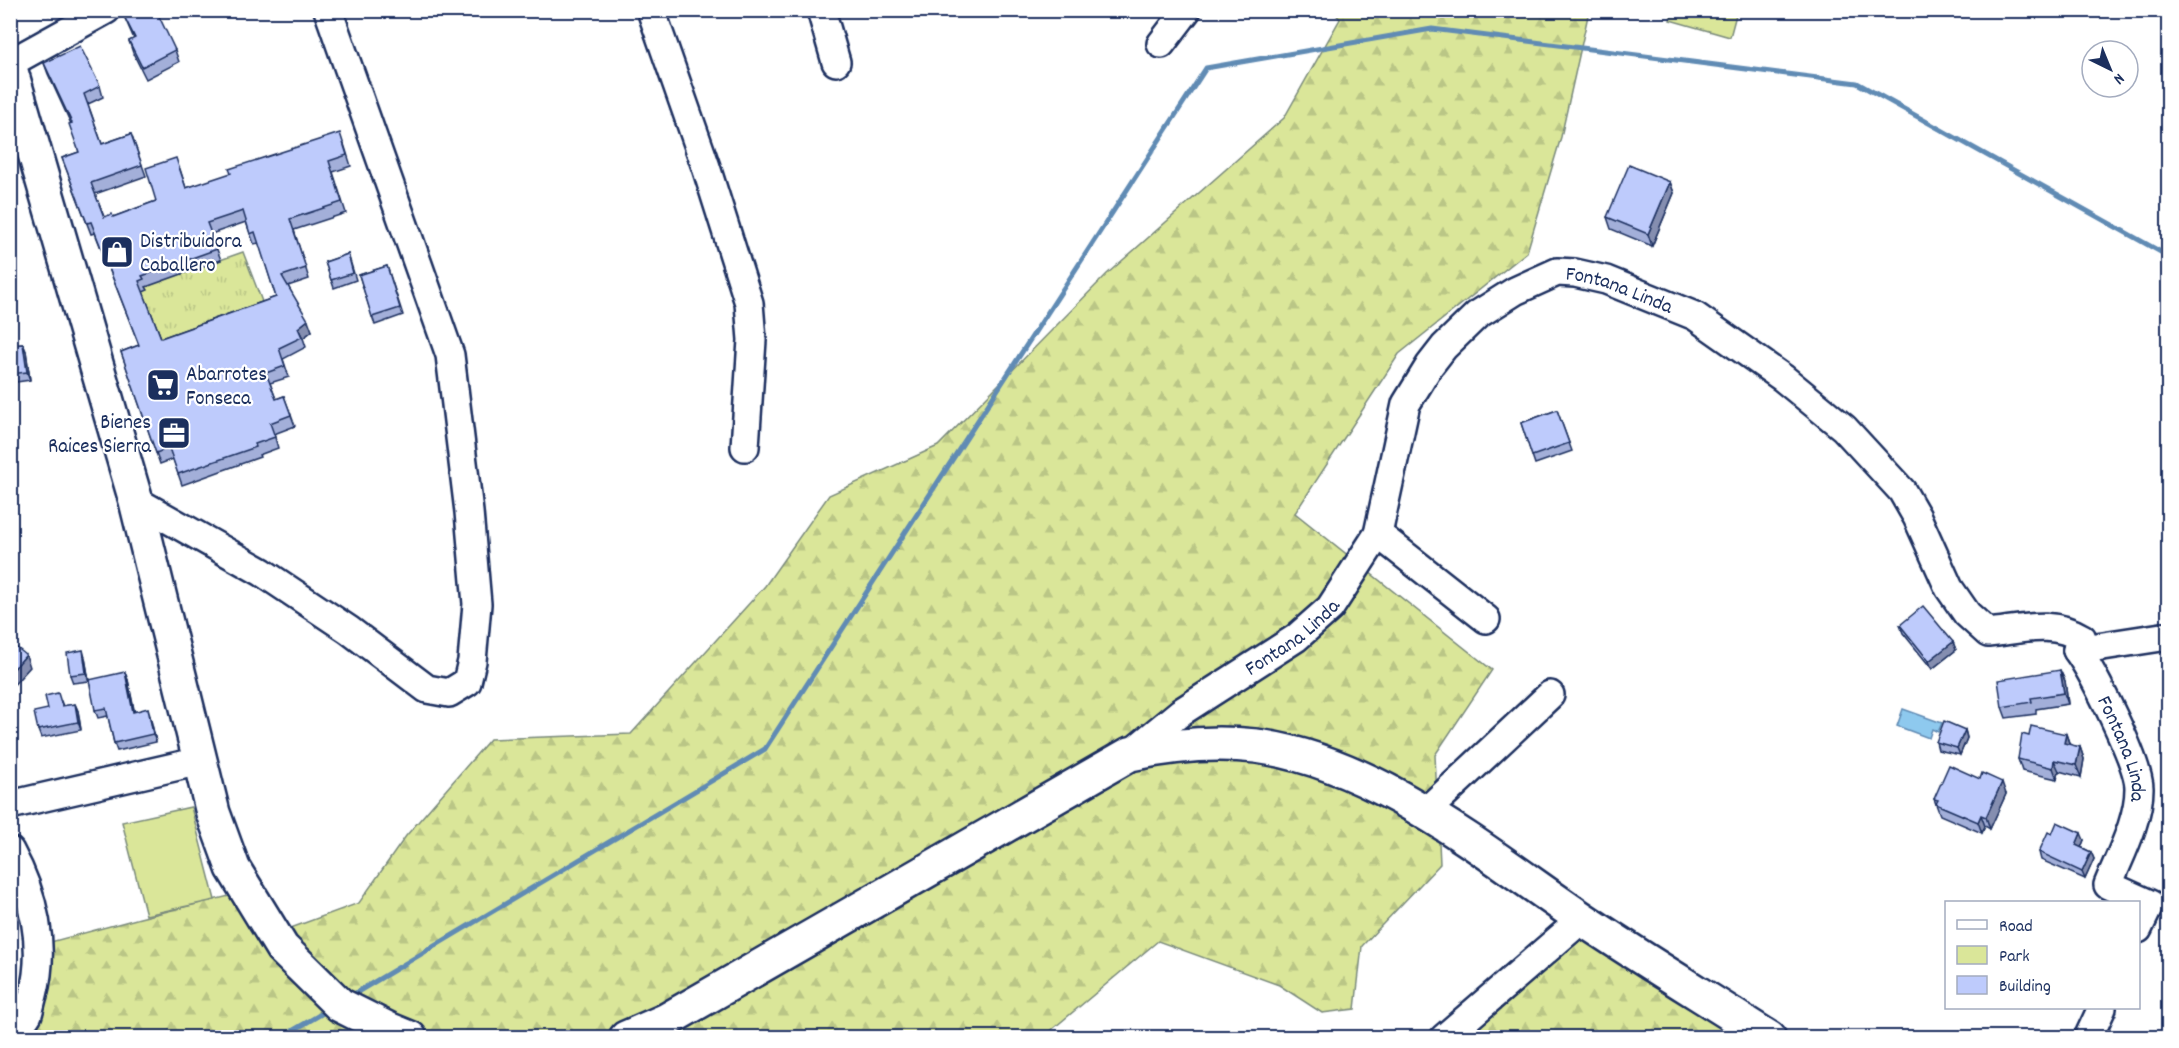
<svg xmlns="http://www.w3.org/2000/svg" width="2179" height="1048" font-family="Dekko,sans-serif">
	<style>
		.grass { fill: url(#grass-tufts); stroke: #7a8a7c; stroke-width: 1.5 }
		.forest { fill: url(#forest-firs); stroke: #7a8a7c; stroke-width: 1.5 }
		.park { fill: #dae699; stroke: #7a8a7c; stroke-width: 1.5 }
		.water { fill: #8ec9ee; stroke: #608bb4; stroke-width: 1.5 }
		.lines { fill: none; stroke-linecap: round; stroke-linejoin: round }
		.stream { stroke: #608bb4; stroke-width: 5 }
		.minor-casing { stroke: #1b2f5e; stroke-width: 32 }
		.major-casing { stroke: #1b2f5e; stroke-width: 38 }
		.minor { stroke: #fff; stroke-width: 27 }
		.major { stroke: #fff; stroke-width: 33 }
		.wall { fill: #a3afd9; stroke: #1b2f5e; stroke-width: 1.5; fill-rule: evenodd }
		.shaded-wall { fill: #858eb0; stroke: #1b2f5e; stroke-width: 1.5 }
		.building { fill: #becbfc; stroke: #1b2f5e; stroke-width: 1.5; fill-rule: evenodd }
		.labels { text-anchor: middle; stroke-width: 4.5; stroke-linejoin: round; paint-order: stroke }
		.poi-label { font-size: 21px; fill: #1b2f5e; stroke: #fff; text-anchor: start }
		.street-label { font-size: 21px; fill: #1b2f5e; stroke: #fff }
	</style>
	<defs>
		<pattern id="grass-tufts" width="24" height="20" patternUnits="userSpaceOnUse" patternTransform="scale(1.5)"><rect width="24" height="20" fill="#dae699"/><path d="M3 7l-1-3M5 7V3M7 7l1-3M15 17l-1-3M17 17v-4M19 17l1-3" fill="none" stroke="#bac686"/></pattern>
		<pattern id="forest-firs" width="22" height="20" patternUnits="userSpaceOnUse" patternTransform="scale(1.5)"><rect width="22" height="20" fill="#dae699"/><path d="M5 1l3.5 6h-7zM16 11l3.5 6h-7z" fill="#bac686"/></pattern>
	</defs>
	<rect width="100%" height="100%" fill="#fff"/>
	<filter id="ink" filterUnits="userSpaceOnUse"><feTurbulence type="fractalNoise" baseFrequency=".0167" numOctaves="2"/><feDisplacementMap in="SourceGraphic" scale="12" xChannelSelector="R" yChannelSelector="G"/><feConvolveMatrix kernelMatrix="1 2 1 2 8 2 1 2 1" color-interpolation-filters="sRGB"/></filter>
	<g filter="url(#ink)">
		<!-- grass -->
		<path class="grass" d="M243,252L266,312L165,348L143,292L146,286Z"/>
		<!-- forest -->
		<g class="forest">
			<path d="M1333,11H1589L1561,137L1527,252L1399,354L1295,513L1492,670L1435,755L1440,864L1362,946L1355,1009L1322,1013L1279,985L1158,941L1043,1037L21,1038L43,944L140,918L237,894L269,936L359,903L406,836L490,739L631,734L765,586L829,495L938,446L1107,274L1284,118L1340,19Z"/>
			<path d="M1580,924L1759,1038H1467Z"/>
		</g>
		<!-- park -->
		<g class="park">
			<path d="M1673,11L1736,10L1737,11L1730,37L1670,20Z"/>
			<path d="M191,807L215,900L146,915L122,822Z"/>
		</g>
		<!-- water -->
		<path class="water" d="M1903,709L1942,723L1938,732L1932,729L1929,738L1897,726Z"/>
		<g class="lines">
			<!-- stream -->
			<g class="stream">
				<path d="M349,997L765,749L1206,68L1432,29L1857,83L2168,256"/>
				<path d="M280,1038L328,1010"/>
			</g>
			<defs>
				<g id="minor">
					<path d="M651,10L706,167L749,303L752,340L745,447"/>
					<path d="M821,10L836,62"/>
					<path d="M1161,44L1187,10"/>
					<path d="M10,63L106,10"/>
					<path d="M136,501L262,572L349,630L427,689L449,693L467,682L472,661L477,604L469,512L450,355L328,10"/>
					<path d="M1378,534L1486,619"/>
					<path id="s1" d="M2077,650C2093,672 2139,763 2139,788C2139,821 2120,855 2108,885L2150,904L2138,929"/>
					<path id="s2" d="M1130,754L1181,712L1296,638L1330,608L1378,534L1406,404L1430,365L1444,347L1477,315L1515,291L1557,272L1575,273L1606,280L1695,316L1783,378L1844,428L1902,491L1917,517L1949,588L1967,614L1988,633C2020,630 2052,619 2082,638L2077,650L2168,636"/>
					<path d="M10,805L200,761"/>
					<path d="M1425,812L1550,695"/>
					<path d="M10,851C34,895 46,946 33,995C31,1001 30,1008 28,1014C24,1021 16,1029 10,1035"/>
					<path d="M1444,1038L1582,919"/>
					<path d="M2088,1038L2102,1008"/>
				</g>
				<g id="major">
					<path d="M10,68L136,501L213,813L233,868L282,948L340,1005L388,1029L410,1038"/>
					<path d="M626,1038L665,1021L1130,754C1172,745 1213,741 1256,746C1373,761 1483,851 1578,916C1640,958 1705,997 1769,1038"/>
				</g>
			</defs>
			<!-- minor casing -->
			<use href="#minor" class="minor-casing"/>
			<!-- major casing -->
			<use href="#major" class="major-casing"/>
			<!-- minor -->
			<use href="#minor" class="minor"/>
			<!-- major -->
			<use href="#major" class="major"/>
		</g>
		<!-- wall -->
		<g class="wall">
			<path d="M46,10H56L49,15Z"/>
			<path d="M123,14L175,50L179,62L146,79L133,53L129,41L134,39Z"/>
			<path d="M44,63L100,86L103,97L88,104L102,144L131,134L146,176L95,194L104,217H113L156,201L180,169L186,188L344,144L351,166L333,172L346,213L294,230L309,279L288,286L312,331L303,338L306,347L283,359L289,377L270,383L276,399L284,396L295,426L274,434L278,448L259,455L260,457L182,485L173,459L160,464L121,352L139,345L95,233L91,234L62,158L79,152L71,124L48,74ZM246,222L254,244L259,243L276,297L161,338L143,292L148,290L146,287L221,260L211,234Z"/>
			<path d="M1670,182L1674,193L1652,246L1611,229L1607,217Z"/>
			<path d="M348,254L356,280L334,288L325,262Z"/>
			<path d="M387,266L403,315L375,325L359,275Z"/>
			<path d="M23,344L26,351L30,380L10,383V345Z"/>
			<path d="M1557,410L1572,451L1535,464L1521,423Z"/>
			<path d="M1900,625L1953,642L1956,650L1932,669L1903,633Z"/>
			<path d="M85,658L89,681L73,683L70,675Z"/>
			<path d="M2060,670L2065,681L2068,704L2036,709V714L2006,718L2002,707Z"/>
			<path d="M128,680L134,711L150,716L156,742L117,751L114,743L108,716L98,718L95,710Z"/>
			<path d="M61,701L63,706L75,704L78,711L81,730L41,738L38,730L48,709Z"/>
			<path d="M1965,730L1967,738L1960,755L1938,750L1936,742Z"/>
			<path d="M2066,734L2070,745L2080,747L2084,759L2081,777L2059,771L2057,779L2022,771L2018,759L2029,736Z"/>
			<path d="M2006,794L1990,829L1985,826L1982,833L1940,815L1934,799Z"/>
			<path d="M2052,834L2084,840L2081,847L2091,852L2094,859L2085,879L2041,860L2039,852Z"/>
			<path d="M10,954L18,980L10,983Z"/>
		</g>
		<!-- shaded-wall -->
		<g class="shaded-wall">
			<path d="M1670,182L1674,193L1652,246L1648,234Z"/>
			<path d="M308,320L312,331L303,338L298,328Z"/>
			<path d="M23,344L26,351L30,380L27,372Z"/>
			<path d="M1953,642L1956,650L1932,669L1929,661Z"/>
			<path d="M83,650L85,658L89,681L86,673Z"/>
			<path d="M26,655L30,667L10,689V673Z"/>
			<path d="M2060,670L2065,681L2068,704L2064,693Z"/>
			<path d="M125,672L128,680L136,719L133,712Z"/>
			<path d="M75,704L78,711L81,730L78,722Z"/>
			<path d="M148,708L150,716L156,742L153,734Z"/>
			<path d="M1965,730L1967,738L1960,755L1957,748Z"/>
			<path d="M2066,734L2070,746L2064,743Z"/>
			<path d="M2080,747L2084,759L2081,777L2076,765Z"/>
			<path d="M2054,760L2059,771L2057,779L2053,768Z"/>
			<path d="M2002,782L2006,794L1990,829L1986,817Z"/>
			<path d="M1981,815L1985,826L1982,833L1978,822Z"/>
			<path d="M2081,833L2084,840L2079,853L2076,845Z"/>
			<path d="M2091,852L2094,859L2085,879L2082,872Z"/>
		</g>
		<!-- building -->
		<g class="building">
			<path d="M131,10H156L175,50L142,67L129,41L135,38L123,14Z"/>
			<path d="M80,46L100,86L84,94L102,144L131,134L142,165L91,183L104,217L112,214L113,217L156,201L146,168L176,158L186,188L231,173L229,169L340,133L347,155L329,161L342,202L290,219L306,268L282,276L308,320L298,328L302,337L279,348L285,366L266,373L276,399L284,396L291,415L270,423L275,437L255,444L256,447L178,474L169,448L156,453L121,352L139,345L91,222L87,223L62,158L79,152L69,124L72,123L44,63ZM243,211L250,234L255,232L276,297L161,338L139,281L144,279L142,276L217,249L207,223Z"/>
			<path d="M1629,165L1670,182L1648,234L1607,217Z"/>
			<path d="M348,254L353,273L331,280L325,262Z"/>
			<path d="M387,266L400,308L372,317L359,275Z"/>
			<path d="M23,344L27,372L10,374V345Z"/>
			<path d="M1557,410L1569,443L1532,456L1521,423Z"/>
			<path d="M1923,606L1953,642L1929,661L1900,625Z"/>
			<path d="M10,642L26,655L10,673Z"/>
			<path d="M83,650L86,673L70,675L67,653Z"/>
			<path d="M2060,670L2064,693L2031,698L2032,702L2002,707L1998,680Z"/>
			<path d="M125,672L133,712L148,708L153,734L114,743L106,708L95,710L89,680Z"/>
			<path d="M58,693L62,706L75,704L78,722L38,730L34,712L48,709L45,696Z"/>
			<path d="M1944,721L1965,730L1957,748L1936,742Z"/>
			<path d="M2031,726L2066,734L2064,743L2080,747L2076,765L2054,760L2053,768L2018,759L2022,734L2029,736Z"/>
			<path d="M1949,765L1980,779L1982,773L2002,782L1986,817L1981,815L1978,822L1936,804L1938,800L1934,799Z"/>
			<path d="M2057,822L2081,833L2076,845L2091,852L2082,872L2039,852L2048,832L2052,834Z"/>
			<path d="M10,957L14,969L10,970Z"/>
		</g>
	</g>
	<!-- icons -->
	<defs>
		<symbol id="shop-square" viewBox="-11 -11 22 22"><rect x="-9" y="-9" width="18" height="18" rx="4" fill="#1b2f5e" stroke="#fff"/><path d="M-5-2.5h2.3a2.7 3.5 0 0 1 5.4 0H5L5.5 6h-11ZM-1.5-2.5h3a1.5 2.3 0 0 0-3 0Z" fill="#fff"/></symbol>
		<symbol id="supermarket-square" viewBox="-11 -11 22 22"><rect x="-9" y="-9" width="18" height="18" rx="4" fill="#1b2f5e" stroke="#fff"/><path d="M-6-5.5h2.5l.6 2H6L4.5 2H-2.5L-4.4-4H-6ZM-1.5 3.2a1.3 1.3 0 1 0 .1 0ZM3 3.2a1.3 1.3 0 1 0 .1 0Z" fill="#fff"/></symbol>
		<symbol id="office-square" viewBox="-11 -11 22 22"><rect x="-9" y="-9" width="18" height="18" rx="4" fill="#1b2f5e" stroke="#fff"/><path d="M-6-3h4V-5.5h4V-3h4V5H-6ZM-1-4.5V-3h2v-1.5ZM-6 0V1H6V0Z" fill="#fff"/></symbol>
	</defs>
	<g fill-rule="evenodd">
		<use href="#shop-square" x="98" y="233" width="38" height="38"/>
		<use href="#supermarket-square" x="144" y="366" width="38" height="38"/>
		<use href="#office-square" x="155" y="414" width="38" height="38"/>
	</g>
	<g class="labels">
		<!-- poi labels -->
		<g class="poi-label">
			<text x="140" y="247">Distribuidora<tspan x="140" dy="24">Caballero</tspan></text>
			<text x="186" y="380">Abarrotes<tspan x="186" dy="24">Fonseca</tspan></text>
			<text x="151" y="428" text-anchor="end">Bienes<tspan x="151" dy="24">Raices Sierra</tspan></text>
		</g>
		<!-- street labels -->
		<g class="street-label">
			<text dy="7" stroke="none"><textPath href="#s2" startOffset="740">Fontana Linda</textPath></text>
			<text dy="7" stroke="none"><textPath href="#s2" startOffset="200">Fontana Linda</textPath></text>
			<text dy="7" stroke="none"><textPath href="#s1" startOffset="110">Fontana Linda</textPath></text>
		</g>
	</g>
	<!-- margin -->
	<rect width="2179" height="1048" fill="none" stroke="#fff" stroke-width="36"/>
	<rect x="18" y="18" width="2143" height="1012" fill="none" stroke="#1b2f5e" stroke-width="2" filter="url(#ink)"/>
	<!-- legend -->
	<rect x="1945" y="901" width="195" height="108" fill="#ffffff" stroke="#a4acbf" stroke-width="1.5"/>
	<rect x="1957" y="920" width="30" height="9" fill="#ffffff" stroke="#a4acbf" stroke-width="1.5"/>
	<text x="1999" y="931" font-size="18" fill="#1b2f5e">Road</text>
	<rect x="1957" y="946" width="30" height="18" fill="#dae699" stroke="#a4acbf" stroke-width="1.5"/>
	<text x="1999" y="961" font-size="18" fill="#1b2f5e">Park</text>
	<rect x="1957" y="976" width="30" height="18" fill="#becbfc" stroke="#a4acbf" stroke-width="1.5"/>
	<text x="1999" y="991" font-size="18" fill="#1b2f5e">Building</text>
	<!-- north arrow -->
	<g transform="translate(2110 69) rotate(137)"><circle r="28" fill="#ffffff" stroke="#a4acbf" stroke-width="1.5"/>
	<path d="M0-4.5L10 22L0 15L-10 22Z" fill="#1b2f5e"/>
	<text y="-9" font-size="16" font-weight="bold" text-anchor="middle" fill="#1b2f5e">N</text>
	</g>
</svg>
